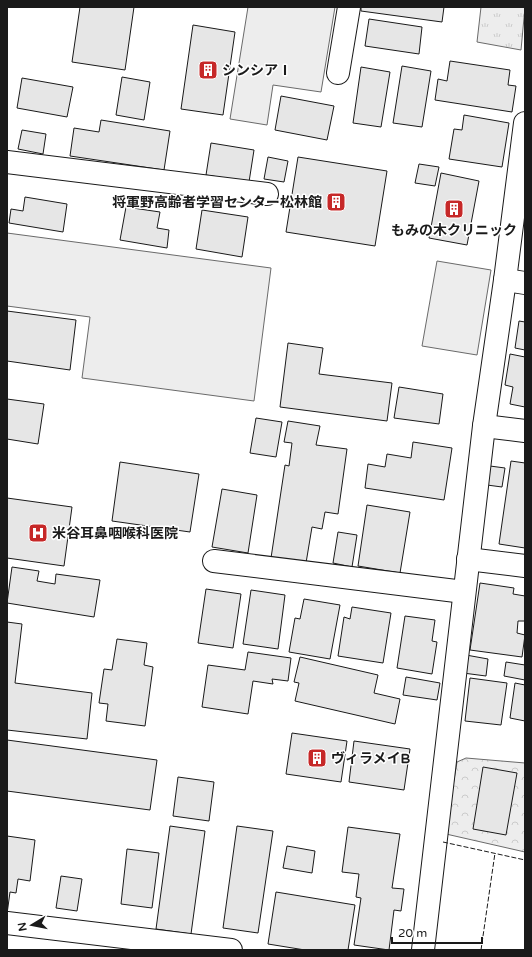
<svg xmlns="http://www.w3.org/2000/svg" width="532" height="957" font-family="'Varela Round','Noto Sans JP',sans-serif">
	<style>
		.grass { fill: url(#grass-tufts); stroke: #6a6a6a }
		.forest { fill: url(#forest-crowns); stroke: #6a6a6a }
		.pitch { fill: #ededed; stroke: #6a6a6a }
		.building { fill: #e6e6e6; stroke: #1a1a1a }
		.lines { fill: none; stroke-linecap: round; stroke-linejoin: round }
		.street-casing { stroke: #1a1a1a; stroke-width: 24 }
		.secondary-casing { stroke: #1a1a1a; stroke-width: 24 }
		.street { stroke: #fff; stroke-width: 22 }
		.secondary { stroke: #fff; stroke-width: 22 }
		.fence { stroke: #1a1a1a; stroke-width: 1; stroke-dasharray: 5 2; stroke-linecap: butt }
		.labels { text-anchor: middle; stroke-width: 3; stroke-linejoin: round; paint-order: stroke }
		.poi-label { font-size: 14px; font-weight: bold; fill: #1a1a1a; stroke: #fff; text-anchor: start }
	</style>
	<defs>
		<pattern id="grass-tufts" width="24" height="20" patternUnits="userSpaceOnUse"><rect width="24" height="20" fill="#ededed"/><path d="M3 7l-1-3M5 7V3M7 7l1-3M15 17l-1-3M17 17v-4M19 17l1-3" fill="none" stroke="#cbcbcb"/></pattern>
		<pattern id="forest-crowns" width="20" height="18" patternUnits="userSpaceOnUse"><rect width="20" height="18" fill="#ededed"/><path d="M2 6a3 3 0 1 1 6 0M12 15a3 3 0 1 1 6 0" fill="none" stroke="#cbcbcb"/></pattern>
	</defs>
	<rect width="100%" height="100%" fill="#fff"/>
	<!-- grass -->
	<path class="grass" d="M481,7H525L521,50L477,42Z"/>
	<!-- forest -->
	<path class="forest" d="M466,758L525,763V852L446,834L447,821L457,762Z"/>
	<!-- pitch -->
	<g class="pitch">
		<path d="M248,7H335L321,92L273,85L267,125L230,119Z"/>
		<path d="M7,233L271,268L254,401L82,378L90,317L7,306Z"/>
		<path d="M437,261L491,270L477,355L422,346Z"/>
	</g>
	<!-- building -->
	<g class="building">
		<path d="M80,7H134L125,70L72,62Z"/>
		<path d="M361,7H444L442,22L361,11Z"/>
		<path d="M369,19L422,27L419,54L365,46Z"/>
		<path d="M193,25L235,32L223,115L181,109Z"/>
		<path d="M450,61L510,70L508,85L516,86L512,112L435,100L438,79L447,81Z"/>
		<path d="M402,66L431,71L422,127L393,123Z"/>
		<path d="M361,67L390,72L381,127L353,123Z"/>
		<path d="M122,77L150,82L144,120L116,115Z"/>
		<path d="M22,78L73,87L67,117L17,108Z"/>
		<path d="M281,96L334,106L327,140L275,130Z"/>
		<path d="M464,115L509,123L502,167L449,159L454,129L462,130Z"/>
		<path d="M101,120L170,131L164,170L70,156L74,128L99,132Z"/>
		<path d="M22,130L46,134L43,154L18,149Z"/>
		<path d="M211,143L254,150L249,182L206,175Z"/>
		<path d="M268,157L288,161L284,182L264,179Z"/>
		<path d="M298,157L387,171L375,246L286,232Z"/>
		<path d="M419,164L439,167L435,186L415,183Z"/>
		<path d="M441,173L479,181L467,245L429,238Z"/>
		<path d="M25,197L67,204L63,232L9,223L11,209L23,211Z"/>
		<path d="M126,207L160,212L157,228L169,230L167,248L120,240Z"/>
		<path d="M202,210L248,217L242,257L196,249Z"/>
		<path d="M7,311L76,320L70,370L7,361Z"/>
		<path d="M519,321L525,322V350L515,348Z"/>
		<path d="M288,343L323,348L319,374L392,383L387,421L280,407Z"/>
		<path d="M510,354L525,357V407L510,404L513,387L505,385Z"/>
		<path d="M399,387L443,394L439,424L394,418Z"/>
		<path d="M7,399L44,404L38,444L7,439Z"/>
		<path d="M256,418L282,422L276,457L250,453Z"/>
		<path d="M288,421L320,426L316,445L347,449L338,514L325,512L322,529L312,527L306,563L271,558L285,465L289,466L292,443L284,442Z"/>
		<path d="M413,442L452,448L444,500L365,488L368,464L385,467L387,454L411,458Z"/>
		<path d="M511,461L525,463V548L499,544Z"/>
		<path d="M120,462L199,474L190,532L112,521Z"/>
		<path d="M490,466L505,468L502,487L487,485Z"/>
		<path d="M222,489L257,495L248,553L212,547Z"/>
		<path d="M7,498L72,507L64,566L7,558Z"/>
		<path d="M367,505L410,512L400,573L358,566Z"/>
		<path d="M338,532L357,535L352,567L333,563Z"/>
		<path d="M12,567L39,571L37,581L55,584L56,574L100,580L94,617L7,603Z"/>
		<path d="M480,583L514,588L513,594L525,596V621H518L517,633L525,635L522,657L470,650Z"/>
		<path d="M206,589L241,594L233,648L198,643Z"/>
		<path d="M251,590L285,595L278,649L243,644Z"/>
		<path d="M304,599L340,605L330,659L289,652L295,618L300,619Z"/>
		<path d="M352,607L391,613L383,663L338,656L344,617L350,619Z"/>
		<path d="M405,616L435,620L432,641L437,642L432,674L397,668Z"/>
		<path d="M7,622L22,624L15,683L92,693L87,739L7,730Z"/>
		<path d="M117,639L147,643L144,665L153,667L145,726L106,721L108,704L99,703L104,669L112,670Z"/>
		<path d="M248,652L291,658L288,681L272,679L273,684L253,681L248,714L202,707L208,665L245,670Z"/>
		<path d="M466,655L488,659L486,676L463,673Z"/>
		<path d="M300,657L378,675L374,693L400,699L395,724L295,701L299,683L294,682Z"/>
		<path d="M506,662L525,665V680L504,676Z"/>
		<path d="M406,677L440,683L437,700L403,695Z"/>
		<path d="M470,678L507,683L501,725L465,721Z"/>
		<path d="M515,683L525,685V721L510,718Z"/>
		<path d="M292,733L347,741L341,782L286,774Z"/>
		<path d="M7,740L157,760L150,810L7,791Z"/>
		<path d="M354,741L410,749L404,790L349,782Z"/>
		<path d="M483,767L517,773L506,835L473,829Z"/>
		<path d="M178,777L214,782L209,821L173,816Z"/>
		<path d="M170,826L205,831L191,934L156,929Z"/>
		<path d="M237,826L273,831L258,933L223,928Z"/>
		<path d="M348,827L400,834L392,888L404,889L401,911L394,910L389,950L354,945L361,898L356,897L359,874L342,872Z"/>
		<path d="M7,836L35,840L30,881L18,879L16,893L10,892L7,914Z"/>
		<path d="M287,846L315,851L312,873L283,868Z"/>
		<path d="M127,849L159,853L152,908L121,904Z"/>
		<path d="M61,876L82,879L77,911L56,908Z"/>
		<path d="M276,892L355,905L348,950H305L268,944Z"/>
	</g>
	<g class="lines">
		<defs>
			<g id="street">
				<path d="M338,73L349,7"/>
				<path d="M7,162L267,194"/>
				<path d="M505,280L525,283"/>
				<path d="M484,426L525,431"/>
				<path d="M468,559L525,566"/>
				<path d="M214,561L464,592"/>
				<path d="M423,950L484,426L505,280L525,123"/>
			</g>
			<path id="secondary" d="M7,923L231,950"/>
		</defs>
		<!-- street casing -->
		<use href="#street" class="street-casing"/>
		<!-- secondary casing -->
		<use href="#secondary" class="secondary-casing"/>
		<!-- street -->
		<use href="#street" class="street"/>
		<!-- secondary -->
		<use href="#secondary" class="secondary"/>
		<!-- fence -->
		<g class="fence">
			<path d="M443,842L525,860"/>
			<path d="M481,950L495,853"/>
		</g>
	</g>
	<!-- icons -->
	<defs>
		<symbol id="building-square" viewBox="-11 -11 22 22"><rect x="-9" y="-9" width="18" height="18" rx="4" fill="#c62828" stroke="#fff"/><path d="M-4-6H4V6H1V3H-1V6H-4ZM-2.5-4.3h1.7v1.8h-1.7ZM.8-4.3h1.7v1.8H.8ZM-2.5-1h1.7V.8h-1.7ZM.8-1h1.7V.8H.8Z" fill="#fff"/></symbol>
		<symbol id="hospital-square" viewBox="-11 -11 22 22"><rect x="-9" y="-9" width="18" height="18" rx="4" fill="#c62828" stroke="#fff"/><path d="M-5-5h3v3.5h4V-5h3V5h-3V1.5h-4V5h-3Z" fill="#fff"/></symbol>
	</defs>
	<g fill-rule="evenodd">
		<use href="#building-square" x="197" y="59" width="22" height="22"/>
		<use href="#building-square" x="325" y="191" width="22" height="22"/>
		<use href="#building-square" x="443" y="198" width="22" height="22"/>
		<use href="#hospital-square" x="27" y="522" width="22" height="22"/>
		<use href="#building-square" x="306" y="747" width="22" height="22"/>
	</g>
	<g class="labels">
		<!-- poi labels -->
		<g class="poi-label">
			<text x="222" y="75">シンシアⅠ</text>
			<text x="322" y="207" text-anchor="end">将軍野高齢者学習センター松林館</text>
			<text x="454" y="235" text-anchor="middle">もみの木クリニック</text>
			<text x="52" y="538">米谷耳鼻咽喉科医院</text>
			<text x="331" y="763">ヴィラメイB</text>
		</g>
	</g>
	<!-- border -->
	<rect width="532" height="957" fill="none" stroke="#1a1a1a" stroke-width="16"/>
	<!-- north arrow -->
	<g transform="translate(32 925) rotate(260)" stroke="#ffffff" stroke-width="3" paint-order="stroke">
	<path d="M0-3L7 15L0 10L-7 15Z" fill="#1a1a1a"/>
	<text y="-6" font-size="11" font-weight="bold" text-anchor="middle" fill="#1a1a1a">N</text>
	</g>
	<!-- scale -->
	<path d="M392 937v6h90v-6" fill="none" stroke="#1a1a1a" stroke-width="2"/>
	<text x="398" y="937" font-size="12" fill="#1a1a1a" stroke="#ffffff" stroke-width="3" paint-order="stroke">20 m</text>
</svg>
